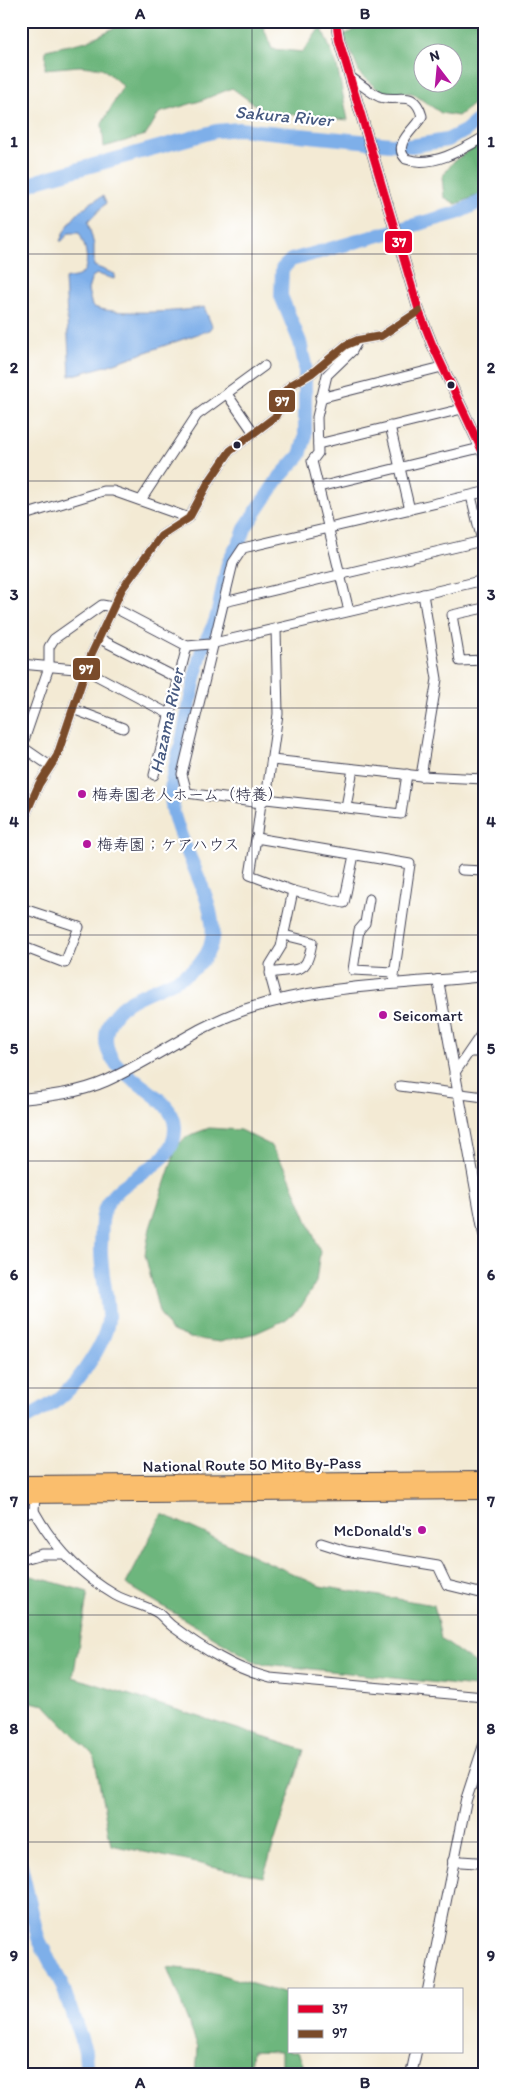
<svg xmlns="http://www.w3.org/2000/svg" width="505" height="2096" font-family="Itim,'Klee One',sans-serif">
	<style>
		.forest { fill: #6db67d; stroke: #486c5c; fill-rule: evenodd }
		.water { fill: #7eafe9; stroke: #506892 }
		.lines { fill: none; stroke-linecap: round; stroke-linejoin: round }
		.river { stroke: #7eafe9; stroke-width: 14 }
		.minor-casing { stroke: #414052; stroke-width: 11 }
		.tertiary-casing { stroke: #414052; stroke-width: 12 }
		.trunk-casing { stroke: #414052; stroke-width: 16 }
		.minor { stroke: #fff; stroke-width: 9 }
		.tertiary { stroke: #fff; stroke-width: 10 }
		.trunk { stroke: #fabe6d; stroke-width: 14 }
		.bus-1-casing { stroke: #fff; stroke-width: 11 }
		.bus-2-casing { stroke: #fff; stroke-width: 11 }
		.bus-1 { stroke: #e4002b; stroke-width: 8 }
		.bus-2 { stroke: #7a4b2a; stroke-width: 8 }
		.grid { fill: none; stroke: #22223b; stroke-width: 1; stroke-opacity: 0.55 }
		.bus-dot { fill: #22223b; stroke: #fff; stroke-width: 2 }
		.poi-dot { fill: #b5179e; stroke: #fff; stroke-width: 2 }
		.labels { text-anchor: middle; stroke-width: 4.5; stroke-linejoin: round; paint-order: stroke }
		.poi-label { font-size: 16px; fill: #22223b; stroke: #fff; text-anchor: start }
		.street-label { font-size: 16px; fill: #22223b; stroke: #fff }
		.water-label { font-size: 18px; font-style: italic; fill: #475a81; stroke: #fff }
		.line-badge { stroke: #fff; stroke-width: 2 }
		.badge-label { font-size: 14px; text-anchor: middle; font-weight: bold; fill: #fff }
		.neatline { fill: none; stroke: #22223b; stroke-width: 2 }
		.grid-label { font-size: 16px; text-anchor: middle; font-weight: bold; fill: #22223b }
	</style>
	<rect width="100%" height="100%" fill="#fff"/>
	<filter id="ink" filterUnits="userSpaceOnUse"><feTurbulence type="fractalNoise" baseFrequency=".02" numOctaves="2"/><feDisplacementMap in="SourceGraphic" scale="10" xChannelSelector="R" yChannelSelector="G"/><feConvolveMatrix kernelMatrix="1 2 1 2 8 2 1 2 1" color-interpolation-filters="sRGB"/></filter>
	<filter id="wash" filterUnits="userSpaceOnUse"><feTurbulence type="fractalNoise" baseFrequency=".0096" numOctaves="4" result="noise"/><feDisplacementMap in="SourceGraphic" scale="20" xChannelSelector="R" yChannelSelector="G"/><feGaussianBlur stdDeviation="1.12" result="paint"/><feColorMatrix in="noise" values="0 0 0 0 0 0 0 0 0 0 0 0 0 0 0 0 0 1.4 0 .05"/><feComposite in="paint" operator="in"/></filter>
	<g filter="url(#wash)">
		<rect width="100%" height="100%" fill="#f3ead4"/>
		<!-- forest -->
		<g class="forest">
			<path d="M119,21H261L272,49L303,52L321,26L337,66L348,120L265,112L232,88L200,101L159,113L146,135L104,147L102,124L123,86L102,68L79,66L45,69L46,50L87,41L118,26Z"/>
			<path d="M373,21H484V91L479,100L458,116L441,113L412,93L381,92L360,74L344,35ZM422,52H452V82H422Z"/>
			<path d="M484,140V193L456,204L444,197L442,177L454,161Z"/>
			<path d="M209,1128L240,1130L270,1145L287,1171L320,1251L316,1282L301,1307L285,1320L256,1333L220,1342L190,1338L170,1330L159,1312L145,1254L150,1228L177,1146L188,1136Z"/>
			<path d="M162,1514L320,1586L434,1605L441,1639L484,1670V1688L257,1663L126,1584Z"/>
			<path d="M21,1573L88,1592L73,1677L304,1750L263,1877L111,1845L94,1756L45,1705L21,1700Z"/>
			<path d="M167,1967L212,1972L289,1995V2052H298L306,2071V2075H281V2052L252,2051L249,2075H196L198,2047Z"/>
		</g>
		<!-- water -->
		<path class="water" d="M103,196L106,203L88,222L94,245V266L115,274L114,279L97,274L92,277L88,290L92,306C110,316 183,312 204,307L212,326L209,330L109,365L70,376L65,279C70,277 76,278 80,275C92,267 85,243 79,233H69L62,241H60C68,221 83,205 103,196Z"/>
		<g class="lines">
			<!-- river -->
			<g class="river">
				<path d="M21,189L40,180L216,131L239,129L411,146L447,140L465,131L484,115"/>
				<path d="M21,1422C34,1414 50,1407 62,1396C79,1381 110,1338 108,1315C107,1291 100,1270 101,1246C102,1232 100,1217 107,1204C123,1174 177,1168 175,1127C173,1087 92,1076 108,1027C121,985 193,992 210,947C225,905 171,840 171,794C171,774 179,756 183,737C189,709 194,680 201,653C204,641 212,631 216,619C221,602 223,584 227,567C231,552 242,543 245,528L279,478L300,455L305,438V365L300,342L281,296L282,269L291,260L457,213L484,200"/>
				<path d="M21,1866L38,1938L61,1983"/>
				<path d="M64,1990L85,2051L87,2075"/>
			</g>
		</g>
	</g>
	<g filter="url(#ink)">
		<g class="lines">
			<defs>
				<g id="minor">
					<path d="M350,77C360,83 370,93 380,97C399,103 414,88 422,116C416,128 391,144 406,159C432,168 462,150 484,137"/>
					<path d="M227,394L254,433"/>
					<path d="M320,398L442,367"/>
					<path d="M390,426L410,510"/>
					<path d="M318,444L462,409"/>
					<path d="M319,487L480,448"/>
					<path d="M471,496L484,549"/>
					<path d="M141,500L197,415L264,366"/>
					<path d="M21,516L103,491H113L189,518"/>
					<path d="M224,602L482,541"/>
					<path d="M484,608L452,615L460,661L484,660"/>
					<path d="M349,611L312,461L318,453L317,417L327,375L352,351L358,340"/>
					<path d="M98,638L179,679"/>
					<path d="M21,664L86,670L169,714"/>
					<path d="M73,709L123,728"/>
					<path d="M21,746L50,766"/>
					<path d="M22,746L49,667V647L54,639L102,605L113,607L187,646L210,644L484,580"/>
					<path d="M272,760L421,776L484,779"/>
					<path d="M407,774L401,814L266,799L261,803L187,793L182,774L233,563L243,548L484,492"/>
					<path d="M154,775L187,646"/>
					<path d="M421,776L437,679L423,594"/>
					<path d="M266,799L278,714L276,629"/>
					<path d="M346,807L353,769"/>
					<path d="M21,825L39,784L57,756L91,655L122,589L161,536L189,518L208,483L230,451L275,417L281,406L284,392L291,385L312,373L346,345L358,340L381,336L419,311"/>
					<path d="M257,832L261,803"/>
					<path d="M354,855L344,903L293,891L250,875L256,838L410,864L393,983"/>
					<path d="M462,870L484,871"/>
					<path d="M369,899L365,923L359,930L353,970L394,972"/>
					<path d="M21,908L79,927L65,963L21,946"/>
					<path d="M270,973C300,968 307,975 312,942L284,935"/>
					<path d="M277,1001L271,979L270,965L281,947L293,891"/>
					<path d="M470,1052H484"/>
					<path d="M454,1074L484,1030"/>
					<path d="M400,1086L484,1097"/>
					<path d="M21,1359L23,1360"/>
					<path d="M34,1511C54,1547 79,1574 115,1595C129,1603 145,1605 158,1613C163,1617 167,1622 172,1626C202,1648 234,1669 270,1678L484,1697"/>
					<path d="M21,1516L34,1511L35,1495"/>
					<path d="M321,1543L346,1551L438,1566L447,1585L484,1594"/>
					<path d="M21,1560L42,1554H62"/>
				</g>
				<g id="tertiary">
					<path d="M336,21L339,40L419,311L432,344L484,455"/>
					<path d="M438,980L484,1234"/>
					<path d="M21,1099C50,1096 79,1093 106,1081C153,1060 195,1027 244,1010C322,984 404,985 484,976"/>
					<path d="M453,1861L484,1863"/>
					<path d="M428,1990L466,1800L484,1745"/>
					<path d="M411,2075L416,2052"/>
				</g>
				<g id="trunk">
					<path d="M21,1483L484,1479"/>
					<path d="M21,1496L484,1492"/>
				</g>
			</defs>
			<!-- minor casing -->
			<use href="#minor" class="minor-casing"/>
			<!-- tertiary casing -->
			<use href="#tertiary" class="tertiary-casing"/>
			<!-- trunk casing -->
			<use href="#trunk" class="trunk-casing"/>
			<!-- minor -->
			<use href="#minor" class="minor"/>
			<!-- tertiary -->
			<use href="#tertiary" class="tertiary"/>
			<!-- trunk -->
			<use href="#trunk" class="trunk"/>
			<defs>
				<path id="bus-1" d="M336,21L339,40L419,311L432,344L484,455"/>
				<path id="bus-2" d="M21,825L39,784L57,756L91,655L122,589L161,536L189,518L208,483L230,451L275,417L281,406L284,392L291,385L312,373L346,345L358,340L381,336L419,311"/>
			</defs>
			<!-- bus-1 casing -->
			<use href="#bus-1" class="bus-1-casing"/>
			<!-- bus-2 casing -->
			<use href="#bus-2" class="bus-2-casing"/>
			<!-- bus-1 -->
			<use href="#bus-1" class="bus-1"/>
			<!-- bus-2 -->
			<use href="#bus-2" class="bus-2"/>
		</g>
	</g>
	<!-- grid -->
	<path class="grid" d="M252,21V2075M21,254H484M21,481H484M21,708H484M21,935H484M21,1161H484M21,1388H484M21,1615H484M21,1842H484"/>
	<!-- markers -->
	<g class="bus-dot">
		<circle cx="451" cy="385" r="4.5"/>
		<circle cx="237" cy="445" r="4.5"/>
	</g>
	<g class="poi-dot">
		<circle cx="82" cy="794" r="5"/>
		<circle cx="87" cy="844" r="5"/>
		<circle cx="383" cy="1015" r="5"/>
		<circle cx="422" cy="1530" r="5"/>
	</g>
	<g class="labels">
		<!-- poi labels -->
		<g class="poi-label">
			<text x="92" y="800">梅寿園老人ホーム（特養）</text>
			<text x="97" y="850">梅寿園；ケアハウス</text>
			<text x="393" y="1021">Seicomart</text>
			<text x="412" y="1536" text-anchor="end">McDonald's</text>
		</g>
		<!-- street labels -->
		<g class="street-label">
			<text transform="translate(252 1464) rotate(-1)" y="6">National Route 50 Mito By-Pass</text>
		</g>
		<!-- water labels -->
		<g class="water-label">
			<text transform="translate(284 116) rotate(5)" y="6">Sakura River</text>
			<text transform="translate(167 721) rotate(-78)" y="6">Hazama River</text>
		</g>
	</g>
	<g class="line-badge">
		<rect x="384" y="230" width="29" height="24" rx="5" fill="#e4002b"/>
		<rect x="268" y="389" width="28" height="24" rx="5" fill="#7a4b2a"/>
		<rect x="72" y="657" width="29" height="24" rx="5" fill="#7a4b2a"/>
	</g>
	<g class="badge-label">
		<text x="399" y="247">37</text>
		<text x="282" y="406">97</text>
		<text x="86" y="674">97</text>
	</g>
	<!-- margin -->
	<rect width="505" height="2096" fill="none" stroke="#fff" stroke-width="55"/>
	<!-- legend -->
	<rect x="288" y="1988" width="175" height="65" fill="#ffffff" stroke="#a7a7b1"/>
	<rect x="298" y="2005" width="25" height="8" fill="#e4002b" stroke="#a7a7b1"/>
	<text x="332" y="2014" font-size="15" fill="#22223b">37</text>
	<rect x="298" y="2030" width="25" height="8" fill="#7a4b2a" stroke="#a7a7b1"/>
	<text x="332" y="2038" font-size="15" fill="#22223b">97</text>
	<!-- north arrow -->
	<g transform="translate(438 68) rotate(344)"><circle r="24" fill="#ffffff" stroke="#a7a7b1"/>
	<path d="M0-4L9 19L0 12L-9 19Z" fill="#b5179e"/>
	<text y="-8" font-size="14" font-weight="bold" text-anchor="middle" fill="#22223b">N</text>
	</g>
	<rect x="28" y="28" width="450" height="2040" class="neatline"/>
	<g class="grid-label">
		<text x="140" y="19">A</text>
		<text x="365" y="19">B</text>
		<text x="14" y="147">1</text>
		<text x="491" y="147">1</text>
		<text x="14" y="373">2</text>
		<text x="491" y="373">2</text>
		<text x="14" y="600">3</text>
		<text x="491" y="600">3</text>
		<text x="14" y="827">4</text>
		<text x="491" y="827">4</text>
		<text x="14" y="1054">5</text>
		<text x="491" y="1054">5</text>
		<text x="14" y="1280">6</text>
		<text x="491" y="1280">6</text>
		<text x="14" y="1507">7</text>
		<text x="491" y="1507">7</text>
		<text x="14" y="1734">8</text>
		<text x="491" y="1734">8</text>
		<text x="14" y="1961">9</text>
		<text x="491" y="1961">9</text>
		<text x="140" y="2088">A</text>
		<text x="365" y="2088">B</text>
	</g>
</svg>
